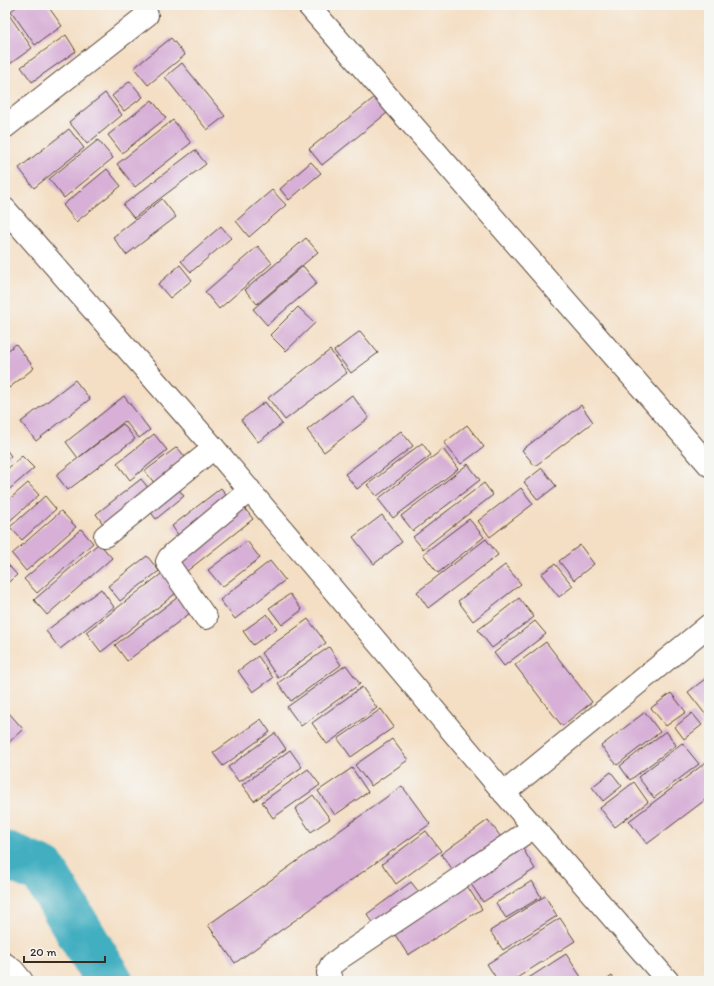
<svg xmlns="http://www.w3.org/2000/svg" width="714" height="986" font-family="Itim,sans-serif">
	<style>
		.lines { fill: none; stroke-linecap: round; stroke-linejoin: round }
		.river { stroke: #43afc1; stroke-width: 48 }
		.building { fill: #d7afd7 }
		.minor-casing { stroke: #574537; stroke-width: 24 }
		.minor { stroke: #fff; stroke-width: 22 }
	</style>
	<rect width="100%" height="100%" fill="#f6f6f2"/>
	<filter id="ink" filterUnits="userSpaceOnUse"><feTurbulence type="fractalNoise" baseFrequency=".025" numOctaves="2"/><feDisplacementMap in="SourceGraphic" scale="8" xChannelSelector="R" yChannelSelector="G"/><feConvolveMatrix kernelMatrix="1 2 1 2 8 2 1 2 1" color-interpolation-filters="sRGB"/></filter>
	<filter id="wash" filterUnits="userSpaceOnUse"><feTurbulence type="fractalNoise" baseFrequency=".012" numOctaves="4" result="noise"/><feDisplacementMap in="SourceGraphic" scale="16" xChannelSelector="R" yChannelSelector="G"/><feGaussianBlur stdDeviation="0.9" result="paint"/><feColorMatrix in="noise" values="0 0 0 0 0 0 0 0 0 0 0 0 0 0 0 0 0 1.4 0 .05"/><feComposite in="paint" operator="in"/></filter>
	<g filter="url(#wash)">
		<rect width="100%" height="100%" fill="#f4dfc5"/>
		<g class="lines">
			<!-- river -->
			<path class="river" d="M5,855L43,871L109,981"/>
		</g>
		<g id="blocks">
			<!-- building -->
			<g class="building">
				<path d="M19,5H47L62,26L35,45L11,11Z"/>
				<path d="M7,12L32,48L7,66L5,63V13Z"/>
				<path d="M66,35L76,51L32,82L21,67Z"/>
				<path d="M171,38L185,55L148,85L134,68Z"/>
				<path d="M182,63L225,116L207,130L165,77Z"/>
				<path d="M130,81L143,97L124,111L112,96Z"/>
				<path d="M105,93L122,115L87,144L69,122Z"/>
				<path d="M375,97L387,113L322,165L309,149Z"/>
				<path d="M152,100L166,118L122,153L108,135Z"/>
				<path d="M173,120L191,143L135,187L117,164Z"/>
				<path d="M69,129L84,148L34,188L19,168Z"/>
				<path d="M98,140L113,158L64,198L49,179Z"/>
				<path d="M195,150L206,164L134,218L123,205Z"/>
				<path d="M311,162L321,173L289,200L280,189Z"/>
				<path d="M107,169L121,186L76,222L63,205Z"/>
				<path d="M272,190L286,205L249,237L236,221Z"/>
				<path d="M162,199L176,217L126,255L113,237Z"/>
				<path d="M221,226L231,238L191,272L181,261Z"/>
				<path d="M306,238L318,252L257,304L245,290Z"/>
				<path d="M258,246L272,263L219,309L205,292Z"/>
				<path d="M180,265L192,280L170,298L158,284Z"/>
				<path d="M303,266L317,283L267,325L253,309Z"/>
				<path d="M298,307L315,323L286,351L270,335Z"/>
				<path d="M360,331L378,353L351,373L334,351Z"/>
				<path d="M16,344L34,368L9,388L5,382V353Z"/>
				<path d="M330,350L347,373L285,420L268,398Z"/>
				<path d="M75,380L90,399L36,441L21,422Z"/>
				<path d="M352,395L369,418L324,452L307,430Z"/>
				<path d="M124,396L150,430L139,438L125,421L78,458L66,442Z"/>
				<path d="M265,402L282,424L258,442L241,420Z"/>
				<path d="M581,405L593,422L535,466L522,450Z"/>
				<path d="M123,424L135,439L68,490L56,475Z"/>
				<path d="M467,425L484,447L461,464L444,443Z"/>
				<path d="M401,431L413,446L357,489L345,474Z"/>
				<path d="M154,434L167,450L130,480L117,463Z"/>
				<path d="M422,443L431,455L377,496L367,485Z"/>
				<path d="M177,447L191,464L159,489L145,471Z"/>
				<path d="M5,448L11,456L5,461Z"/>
				<path d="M443,449L458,469L393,518L378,499Z"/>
				<path d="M22,456L34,468L5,493V471Z"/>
				<path d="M468,464L480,480L413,531L401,516Z"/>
				<path d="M542,468L556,486L538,500L524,482Z"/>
				<path d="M141,479L154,495L108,531L96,514Z"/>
				<path d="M28,483L39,495L5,525V503Z"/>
				<path d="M484,483L493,495L423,549L413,537Z"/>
				<path d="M174,484L184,496L156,519L146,506Z"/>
				<path d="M221,488L233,504L183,542L172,526Z"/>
				<path d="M521,488L533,504L490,537L478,521Z"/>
				<path d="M45,496L56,509L22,540L10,527Z"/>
				<path d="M242,505L253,519L182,575L170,559Z"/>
				<path d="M61,511L76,527L26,571L12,554Z"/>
				<path d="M382,515L402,542L374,564L353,537Z"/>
				<path d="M469,519L484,537L438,573L423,554Z"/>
				<path d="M81,529L93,543L37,593L24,579Z"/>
				<path d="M486,539L498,555L428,608L417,592Z"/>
				<path d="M247,541L260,558L222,587L208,570Z"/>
				<path d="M99,543L112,558L47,615L34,600Z"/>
				<path d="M580,545L594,564L574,580L559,561Z"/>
				<path d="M147,556L159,571L120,601L108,586Z"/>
				<path d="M5,561L17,575L5,585Z"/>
				<path d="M270,561L285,580L235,619L220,600Z"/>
				<path d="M555,564L573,586L559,597L541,574Z"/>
				<path d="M505,565L521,584L473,621L458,601Z"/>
				<path d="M165,571L180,590L101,652L86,632Z"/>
				<path d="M101,589L114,607L60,649L46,631Z"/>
				<path d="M182,594L194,610L127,661L115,645Z"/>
				<path d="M290,594L302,610L282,625L269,608Z"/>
				<path d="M519,598L534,617L492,648L478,630Z"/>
				<path d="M267,614L277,628L253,645L243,631Z"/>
				<path d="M308,619L326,643L278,678L261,653Z"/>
				<path d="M535,621L546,634L504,666L494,653Z"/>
				<path d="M546,642L592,702L562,726L515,665Z"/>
				<path d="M329,647L341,665L291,701L278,683Z"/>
				<path d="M258,656L273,678L253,692L238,671Z"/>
				<path d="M346,665L360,684L301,726L287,707Z"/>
				<path d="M709,676V719L688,692Z"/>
				<path d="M362,687L377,708L327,744L312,723Z"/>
				<path d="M671,693L686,712L666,726L651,708Z"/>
				<path d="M381,709L394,727L351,757L338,739Z"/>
				<path d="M645,712L660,732L617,765L601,746Z"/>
				<path d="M9,713L23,729L5,746V716Z"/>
				<path d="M692,713L702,725L684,739L675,727Z"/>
				<path d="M261,719L270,732L223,766L213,753Z"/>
				<path d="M666,731L676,745L630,780L620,766Z"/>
				<path d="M275,733L286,749L239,782L228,767Z"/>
				<path d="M392,739L408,760L371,786L355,765Z"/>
				<path d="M682,743L699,764L654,798L638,777Z"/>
				<path d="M290,750L302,767L254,801L242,785Z"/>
				<path d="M709,760V797L647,844L629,821Z"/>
				<path d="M352,768L368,792L335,815L318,791Z"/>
				<path d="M308,769L320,785L273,818L262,802Z"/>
				<path d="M611,772L622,786L603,801L592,787Z"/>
				<path d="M634,782L648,802L615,827L600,808Z"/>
				<path d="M402,786L430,824L235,963L208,925Z"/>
				<path d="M313,795L330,819L311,832L295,809Z"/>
				<path d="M488,820L504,841L457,875L441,854Z"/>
				<path d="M426,831L441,851L396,884L382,864Z"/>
				<path d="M522,847L535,869L483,902L469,881Z"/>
				<path d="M532,881L541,897L506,918L496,903Z"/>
				<path d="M411,882L422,896L378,929L367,914Z"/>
				<path d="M465,883L482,909L408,955L392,930Z"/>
				<path d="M545,896L557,916L503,950L490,931Z"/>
				<path d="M560,918L575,941L512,981H498L487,964Z"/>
				<path d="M566,954L581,977L574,981H524Z"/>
				<path d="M612,976L615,981H605Z"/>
			</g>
		</g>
	</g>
	<g filter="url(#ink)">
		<use href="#blocks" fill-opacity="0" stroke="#574537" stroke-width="1"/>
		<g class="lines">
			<defs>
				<g id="minor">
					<path d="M308,5L709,465"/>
					<path d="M5,127L147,15"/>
					<path d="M5,209L214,448L504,793L668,981"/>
					<path d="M105,536L214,448"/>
					<path d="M206,618L167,562L169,558L174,553L250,490"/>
					<path d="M504,793L709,625"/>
					<path d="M5,964L13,970L22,981"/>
					<path d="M332,981L328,973L331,965L343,956L448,886L534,827"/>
				</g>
			</defs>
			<!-- minor casing -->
			<use href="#minor" class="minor-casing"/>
			<!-- minor -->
			<use href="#minor" class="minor"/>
		</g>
	</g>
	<!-- margin -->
	<rect width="714" height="986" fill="none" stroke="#f6f6f2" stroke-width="20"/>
	<!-- scale -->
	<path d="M24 956v6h81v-6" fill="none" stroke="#3b2a1e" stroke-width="2"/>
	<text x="30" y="956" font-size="12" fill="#3b2a1e" stroke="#f6f6f2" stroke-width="3" paint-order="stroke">20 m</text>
</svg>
